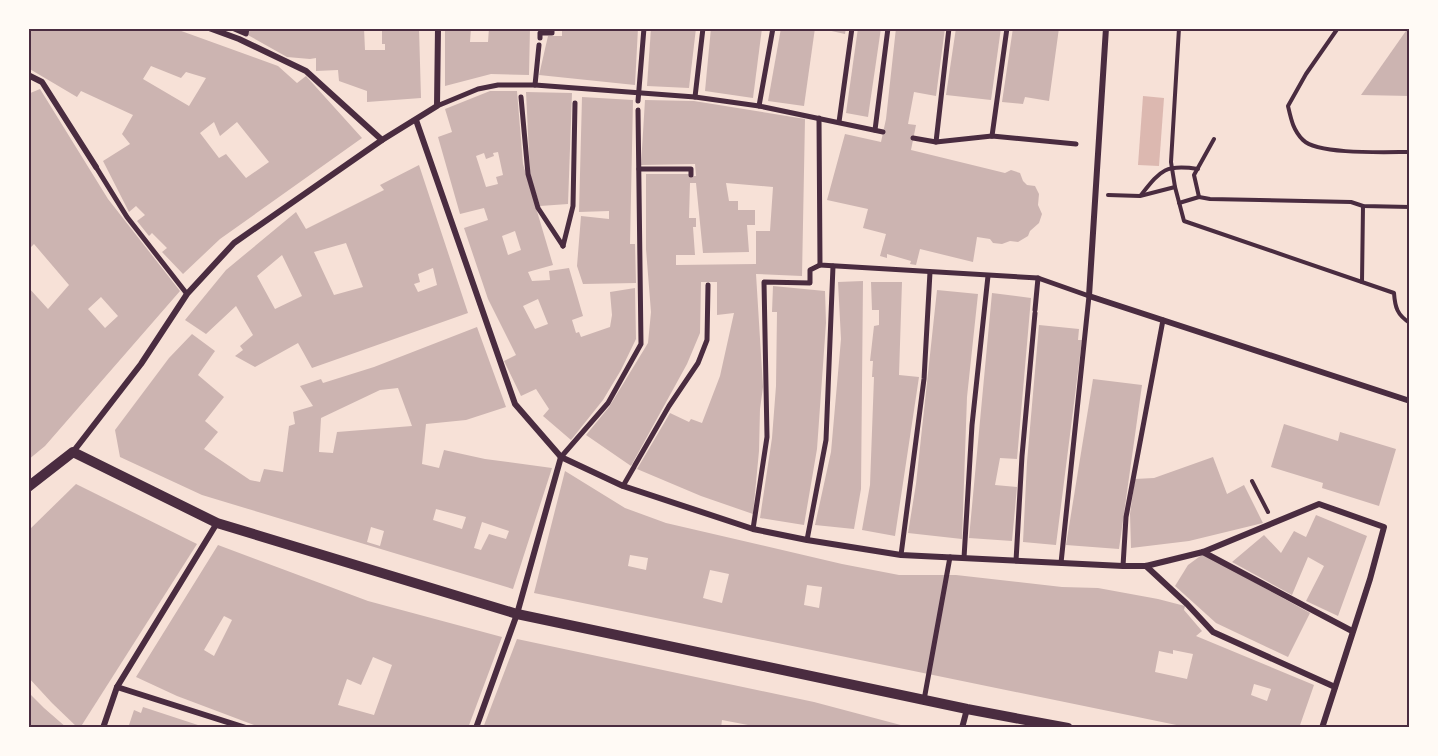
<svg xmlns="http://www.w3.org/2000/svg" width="1438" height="756" font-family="'Alegreya Sans',sans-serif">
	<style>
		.water { fill: #dcb8b0 }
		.building { fill: #ccb4b1; fill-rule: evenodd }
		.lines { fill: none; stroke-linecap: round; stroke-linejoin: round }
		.path { stroke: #4a2c40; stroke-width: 4 }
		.pedestrian { stroke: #4a2c40; stroke-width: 5 }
		.minor { stroke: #4a2c40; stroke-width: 6 }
		.tertiary { stroke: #4a2c40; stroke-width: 10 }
		.neatline { fill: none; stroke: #4a2c40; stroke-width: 2 }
	</style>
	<rect width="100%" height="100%" fill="#f7e1d7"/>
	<!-- water -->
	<path class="water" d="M1143,96L1164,98L1159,166L1138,165Z"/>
	<!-- building -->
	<g class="building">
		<path d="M28,28H173L278,66L297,83L306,76L362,138L220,239L183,274L162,252L167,248L152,233L149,236L137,221L145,215L136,206L129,212L103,161L130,144L122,134L133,115L81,91L77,97L28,68ZM151,66L181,78L186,72L206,78L189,106L143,79ZM214,122L220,136L237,122L269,162L246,178L226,154L219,158L200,133Z"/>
		<path d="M247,28H364L365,50H385V44H382V28H419L421,98L367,102V91L339,81L338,70L316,71V58L310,59L287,57L246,34Z"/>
		<path d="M445,28H471L470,42H488L489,28H530L529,75L491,74L445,86Z"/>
		<path d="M562,28H638L635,85L539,75L548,36H562Z"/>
		<path d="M651,28H696L689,88L647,86Z"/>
		<path d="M711,28H762L753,98L705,91Z"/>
		<path d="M781,28H815L804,106L768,101Z"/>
		<path d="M818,28H846L845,34Z"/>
		<path d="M858,28H881L868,117L846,113Z"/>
		<path d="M896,28H945L936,96L914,92L908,124L916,125L911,150L1005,173L1011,170L1020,173L1023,181L1027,185L1035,186L1039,194L1038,205L1042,214L1039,223L1030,231L1028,236L1018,242L1010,241L1002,244L993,243L990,239L977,237L973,262L920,249L916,265L910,264L911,261L887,254V258L880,256L886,234L863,228L868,209L827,200L845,134L881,142L886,119Z"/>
		<path d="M956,28H1001L991,100L946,95Z"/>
		<path d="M1013,28H1059L1049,101L1025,97L1023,104L1002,102Z"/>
		<path d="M1408,28H1410V96L1361,95Z"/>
		<path d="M40,89L108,199L180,291L45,446L28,460V287L48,309L69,285L34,244L28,250V94ZM101,297L118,316L105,328L88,309Z"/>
		<path d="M490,91H517L523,164L553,265L528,272L532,281L550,280L549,271L569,268L583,316L572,320L576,333L579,332L581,337L610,327L612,315L610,292L635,288L636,339L621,370L603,400L571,440L543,416L549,409L536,389L521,396L504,361L516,355L488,299L464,228L488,220L484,208L460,214L438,137L452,132L445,109ZM498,152L503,175L496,177L498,184L486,187L476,156L484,153L486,159L494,156L493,153ZM515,231L521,250L508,255L502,236ZM538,299L548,324L535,329L523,306Z"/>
		<path d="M526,92L572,93L568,204L540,206L530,175Z"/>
		<path d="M582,97L633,100L630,244H635L636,283L583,284L577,266L581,216L609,219V211L579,212Z"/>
		<path d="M645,100L694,101L805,119L802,276L756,274L763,387L760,409L759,451L753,514L701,496L637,469L670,413L689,422L691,419L702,423L720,376L734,313L717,315V282H701L700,333L687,364L631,466L586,435L609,407L648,343L651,312L646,249V174H690V176H696L695,164L641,165ZM690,183H696L703,253L749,252L747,225H755V210H738V201H729L726,183L773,187L770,231H756V264L676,265V255H695L693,227H696V218H689Z"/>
		<path d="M419,165L468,313L312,368L298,343L255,367L235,356L243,350L240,346L253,335L236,306L206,334L185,320L226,270L296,212L306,229L384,190L380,185ZM346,243L363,287L334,295L314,252ZM282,255L302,296L275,309L257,276ZM433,268L437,285L418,292L414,284L420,282L418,274Z"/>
		<path d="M863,281L861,489L854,529L815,525L831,452L841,339L838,282Z"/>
		<path d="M871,282H902L899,375L919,377L895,536L862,530L870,485L874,377H872L873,361H870L874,326L879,325V310H872Z"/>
		<path d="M773,286L825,291L826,323L817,449L804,525L760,518L772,438L776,386L777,312H772Z"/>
		<path d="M937,290L978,294L967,397L962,539L908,533L916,484Z"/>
		<path d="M992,293L1031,298L1017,459L1000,458L995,485L1017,487L1012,541L969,538Z"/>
		<path d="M1039,325L1079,329L1078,340H1082L1056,545L1023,542L1027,462Z"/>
		<path d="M477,327L506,407L466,420L426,424L422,464L439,468L444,450L485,459L552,468L513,589L202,495L120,457L115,430L169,358L192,334L215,351L198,375L224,397L205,421L218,432L204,449L250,480L260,482L264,469L283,472L289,426L295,424L293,412L313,406L300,386L321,379L323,383L374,367ZM398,388L412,426L337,432L333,453L319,452L321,418L380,390ZM436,509L466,517L462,529L433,520ZM482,522L509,531L506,539L489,534L481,550L474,548ZM371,527L384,531L380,546L367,542Z"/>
		<path d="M1093,379L1142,385L1119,549L1066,545Z"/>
		<path d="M1284,424L1338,441L1340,432L1396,449L1379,506L1322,488L1323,483L1271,467Z"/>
		<path d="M1213,457L1227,494L1244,485L1263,523L1189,541L1131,548L1130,514L1135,479L1154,478Z"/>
		<path d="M565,471L625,508L666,523L842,564L899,575H956L1062,587L1098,588L1158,599L1185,606L1184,610L1202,631L1196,636L1314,685L1299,728H1191L534,593ZM630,555L648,558L646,570L628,566ZM710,570L729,574L722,603L703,598ZM807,585L822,587L819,608L804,605ZM1173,650L1193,654L1187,679L1155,672L1159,651L1173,654ZM1254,684L1271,689L1267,701L1251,695Z"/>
		<path d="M76,484L197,544L80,728H78L52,703L28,677V531Z"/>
		<path d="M1316,515L1367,536L1338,616L1306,601L1324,566L1308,557L1292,595L1232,562L1264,535L1281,553L1294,531L1306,537Z"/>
		<path d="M218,545L368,601L502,637L468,728H262L177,696L136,677ZM224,616L232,620L214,656L204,650ZM373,657L392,665L374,715L338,705L347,679L361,685Z"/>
		<path d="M1203,554L1310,613L1288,657L1216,623L1175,586L1188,565Z"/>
		<path d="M517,639L814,702L912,728H747L748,725L722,720L721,728H483Z"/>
		<path d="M28,692L44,708L67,728H28Z"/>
		<path d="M143,707L204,727L203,728H128L134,710L141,713Z"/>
	</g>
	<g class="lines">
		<!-- path -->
		<g class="path">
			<path d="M1179,28L1171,162L1175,187L1184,221L1394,293C1395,307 1397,315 1410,323"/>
			<path d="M1338,28L1306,74L1288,106C1291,119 1293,130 1303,140C1318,155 1387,152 1410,152"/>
			<path d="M1214,139L1194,175L1199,197L1210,199L1351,202L1363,206L1410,207"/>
			<path d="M1108,195L1140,196L1175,187"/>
			<path d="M1141,195C1161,170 1165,164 1198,169"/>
			<path d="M1179,203L1199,197"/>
			<path d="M1362,282L1363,206"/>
			<path d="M1252,481L1268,512"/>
		</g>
		<!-- pedestrian -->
		<g class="pedestrian">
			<path d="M232,28L246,34L247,28"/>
			<path d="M540,38V33H552V28"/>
			<path d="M535,85L539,45"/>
			<path d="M521,97L528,174L538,208L563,246"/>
			<path d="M695,97L703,28"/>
			<path d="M638,101L644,28"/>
			<path d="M437,106L478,89L498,85H535L695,97L759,106L883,132"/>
			<path d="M759,106L773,28"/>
			<path d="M819,118L820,265L1038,278L1089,296L1061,563"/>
			<path d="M839,122L852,28"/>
			<path d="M875,130L888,28"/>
			<path d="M992,136L1007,28"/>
			<path d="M913,138L936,142L992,136L1076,144"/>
			<path d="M936,142L949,28"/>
			<path d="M96,167L127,217L187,294"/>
			<path d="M639,169H691V175"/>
			<path d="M563,246L573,206L575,103"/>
			<path d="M1035,310L1038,278"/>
			<path d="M561,457L608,403L641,344L638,110"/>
			<path d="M635,465L669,406L698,363L707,340L708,285"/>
			<path d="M623,486L634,467"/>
			<path d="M753,529L767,437L764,282L810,283V270L820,265"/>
			<path d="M807,540L826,440L833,266"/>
			<path d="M901,555L924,379L930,272"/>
			<path d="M964,558L972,425L988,276"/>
			<path d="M1016,561L1022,456L1035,313"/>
			<path d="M1123,566L1126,517L1163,320"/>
			<path d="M924,700L950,557"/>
		</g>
		<!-- minor -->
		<g class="minor">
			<path d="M209,28L239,39L306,71L382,140"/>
			<path d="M1106,28L1089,296L1410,401"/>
			<path d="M28,75L42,82L96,167"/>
			<path d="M416,120L515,404L561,457L623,486L753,529L807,540L901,555L1123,566H1146L1203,552L1319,504L1384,527L1370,579L1322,728"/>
			<path d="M73,452L141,364L187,294L234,243L382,140L437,106L438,28"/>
			<path d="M1203,552L1352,631"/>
			<path d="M1146,566L1187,604L1213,632L1335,687"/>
			<path d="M117,687L246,728"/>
			<path d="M103,728L117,687L217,523"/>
			<path d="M476,728L517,614L561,457"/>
			<path d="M962,728L967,709"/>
		</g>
		<!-- tertiary -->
		<path class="tertiary" d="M28,487L73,452L217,523L517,614L967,709L1068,728"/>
	</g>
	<!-- border -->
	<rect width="1438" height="756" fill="none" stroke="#fffaf5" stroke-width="60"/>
	<rect x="30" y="30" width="1378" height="696" class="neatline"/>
</svg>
